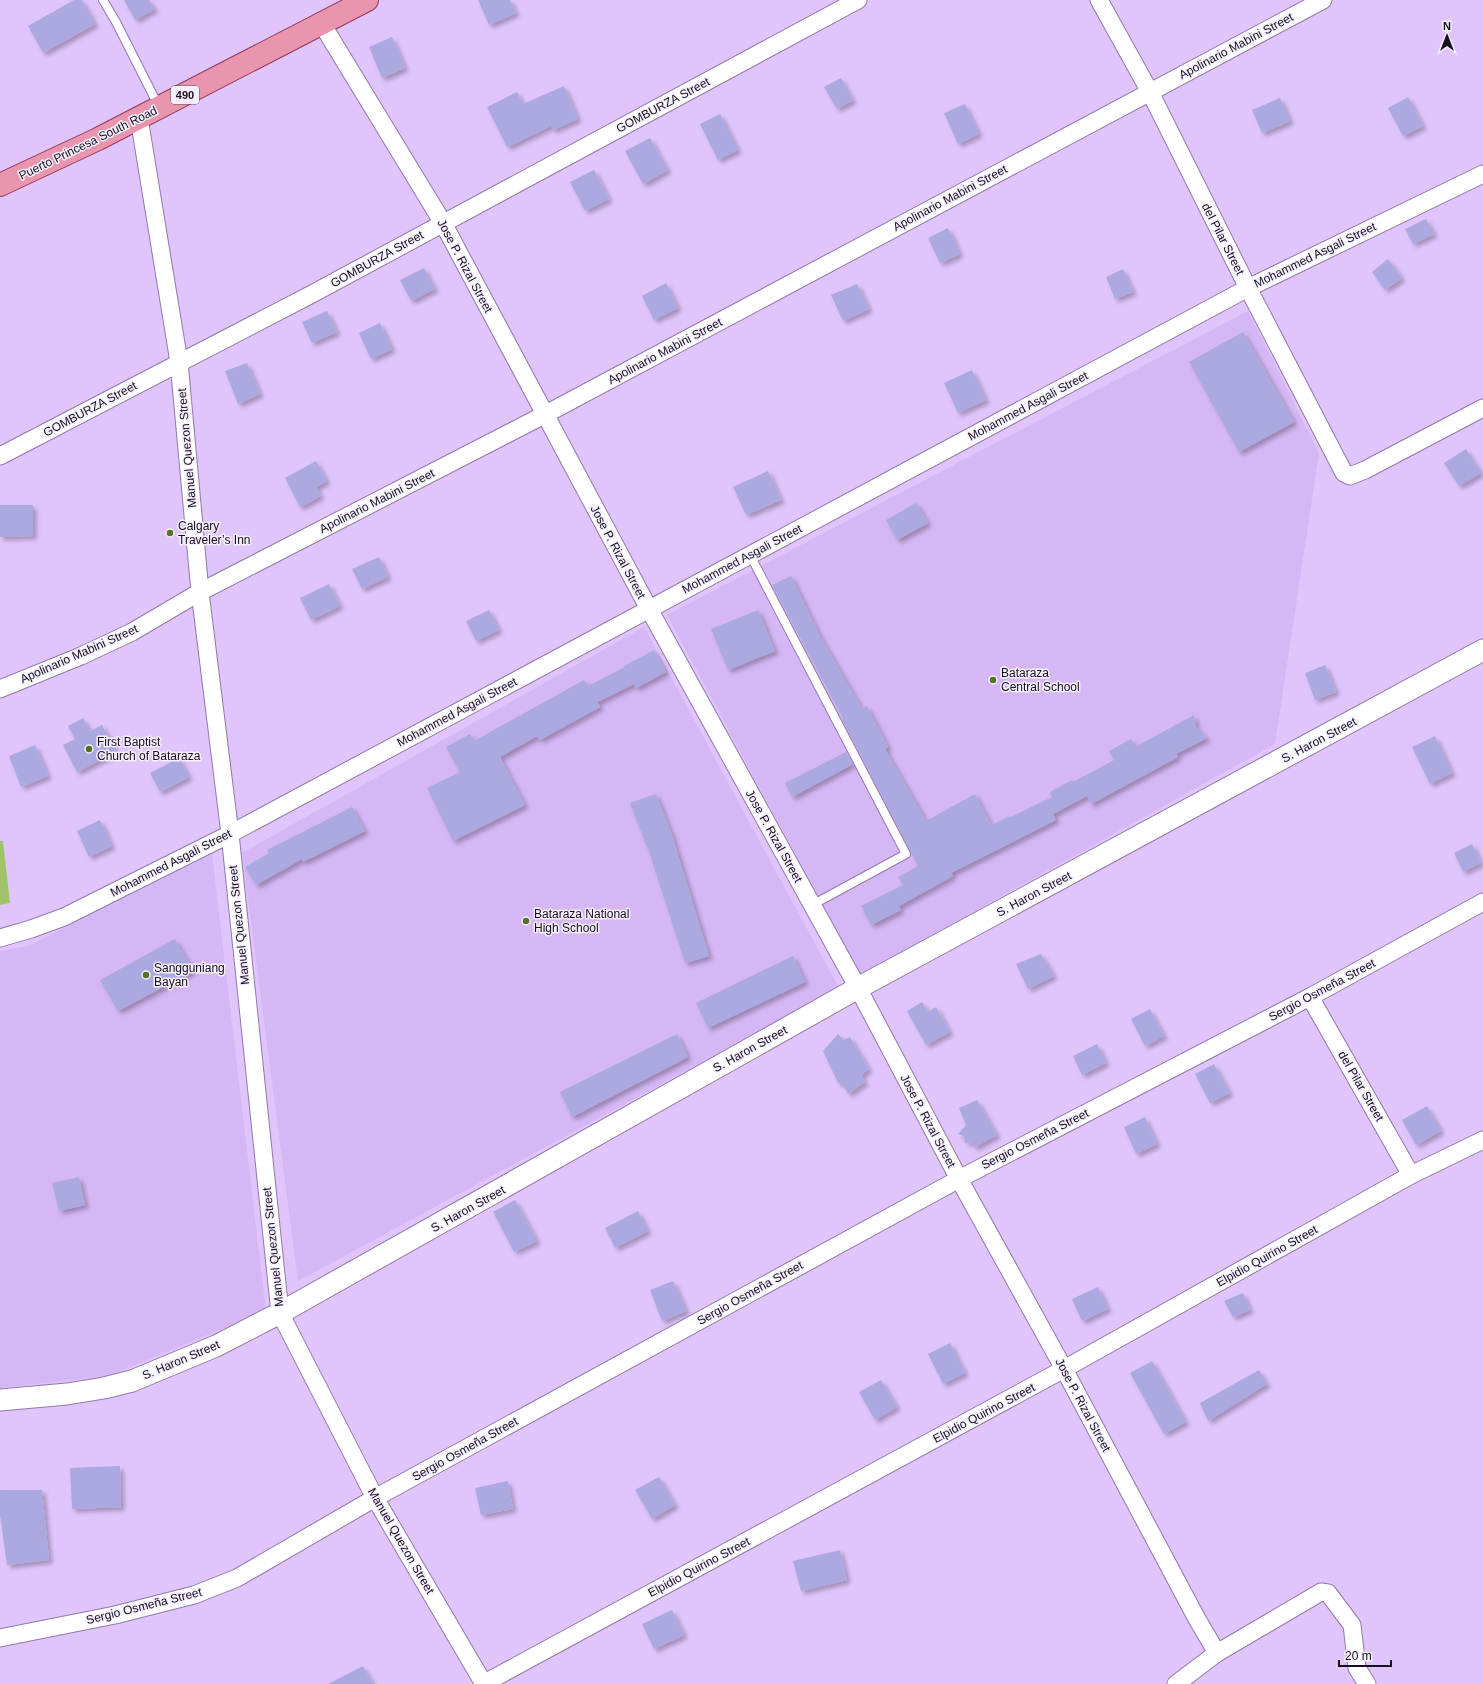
<svg xmlns="http://www.w3.org/2000/svg" width="1483" height="1684" font-family="Helvetica,sans-serif">
	<style>
		.built { fill: #d4b7f4 }
		.green { fill: #a1c36b }
		.building { fill: #aba9e0; filter: url(#shadow) }
		.lines { fill: none; stroke-linecap: round; stroke-linejoin: round }
		.service-casing { stroke: #9078aa; stroke-width: 10 }
		.minor-casing { stroke: #9078aa; stroke-width: 19 }
		.tertiary-casing { stroke: #9078aa; stroke-width: 23 }
		.primary-casing { stroke: #963859; stroke-width: 24 }
		.service { stroke: #fff; stroke-width: 8 }
		.minor { stroke: #fff; stroke-width: 17 }
		.tertiary { stroke: #fff; stroke-width: 21 }
		.primary { stroke: #e995ad; stroke-width: 22 }
		.poi-dot { fill: #567124; stroke: #f5f0fb; stroke-width: 1.5 }
		.labels { text-anchor: middle; stroke-width: 3; stroke-linejoin: round; paint-order: stroke }
		.shield { fill: #f5f0fb; stroke: #5a5262; stroke-width: 1 }
		.shield-label { font-size: 11px; font-weight: bold; fill: #170e21 }
		.street-label { font-size: 12px; fill: #170e21; stroke: #f5f0fb }
		.poi-label { font-size: 12px; fill: #170e21; stroke: #f5f0fb; text-anchor: start }
	</style>
	<defs>
		<filter id="shadow"><feDropShadow dx="3.5" dy="3.5" stdDeviation="2" flood-color="#0004"/></filter>
	</defs>
	<rect width="100%" height="100%" fill="#dfc5fc"/>
	<!-- built -->
	<g class="built">
		<path d="M1248,311L1319,453L1275,744L860,975L667,615Z"/>
		<path d="M644,627L839,988L298,1281L242,853Z"/>
		<path d="M212,854L266,1311L108,1376L0,1388V951L28,946Z"/>
	</g>
	<!-- green -->
	<path class="green" d="M0,841H3L10,903L0,905Z"/>
	<!-- building -->
	<g class="building">
		<path d="M74,0H82L95,24L43,53L28,26Z"/>
		<path d="M124,0H149L155,9L135,20Z"/>
		<path d="M478,0H510L516,13L489,25Z"/>
		<path d="M392,37L405,68L382,78L369,47Z"/>
		<path d="M841,78L853,100L837,109L824,87Z"/>
		<path d="M564,86L578,119L553,130L551,126L507,147L487,107L517,92L523,104Z"/>
		<path d="M1408,97L1423,126L1403,136L1388,108Z"/>
		<path d="M1280,98L1290,121L1262,133L1252,110Z"/>
		<path d="M965,104L979,134L958,144L944,113Z"/>
		<path d="M720,114L738,150L718,160L700,124Z"/>
		<path d="M650,138L668,170L643,184L625,151Z"/>
		<path d="M594,170L609,199L585,211L570,182Z"/>
		<path d="M1426,219L1434,234L1413,244L1405,229Z"/>
		<path d="M948,228L960,254L940,263L928,238Z"/>
		<path d="M1388,259L1402,278L1385,290L1372,272Z"/>
		<path d="M424,268L435,289L411,301L400,280Z"/>
		<path d="M1123,269L1133,292L1115,299L1106,277Z"/>
		<path d="M666,283L678,308L654,320L642,296Z"/>
		<path d="M857,284L869,309L843,321L831,295Z"/>
		<path d="M327,311L337,332L312,343L302,322Z"/>
		<path d="M380,323L392,349L371,359L359,333Z"/>
		<path d="M1243,332L1294,422L1239,452L1189,362Z"/>
		<path d="M247,363L260,394L238,404L225,371Z"/>
		<path d="M972,370L986,400L958,413L944,383Z"/>
		<path d="M1466,449L1481,473L1459,486L1444,463Z"/>
		<path d="M316,461L327,481L316,487L321,496L300,507L285,478Z"/>
		<path d="M768,471L781,500L746,515L733,487Z"/>
		<path d="M916,503L928,523L897,540L886,520Z"/>
		<path d="M0,505H33V536L0,537Z"/>
		<path d="M379,557L388,577L362,589L352,569Z"/>
		<path d="M791,576L820,636L862,709L867,706L888,747L885,749L926,821L975,794L991,825L1010,816L1011,817L1052,797L1050,792L1072,780L1073,782L1114,760L1109,751L1131,739L1135,747L1194,715L1196,727L1207,738L1176,754L1178,757L1091,804L1087,796L1053,814L1056,820L951,873L953,876L899,906L901,910L871,925L861,906L903,885L898,877L918,866L842,719L843,718L772,585Z"/>
		<path d="M329,584L340,606L311,620L300,598Z"/>
		<path d="M489,610L499,630L476,641L466,621Z"/>
		<path d="M758,610L775,651L728,670L711,629Z"/>
		<path d="M654,650L666,672L636,688L634,684L597,702L600,707L540,740L537,736L500,757L525,805L453,841L427,788L460,772L446,747L470,734L474,741L584,680L588,686L625,667L624,666Z"/>
		<path d="M1325,665L1336,692L1315,700L1305,673Z"/>
		<path d="M83,718L90,731L102,725L116,752L77,772L63,745L75,739L68,726Z"/>
		<path d="M1435,736L1452,773L1430,784L1412,747Z"/>
		<path d="M35,745L48,776L21,787L9,756Z"/>
		<path d="M846,752L853,764L792,797L785,783Z"/>
		<path d="M179,758L189,777L160,792L150,773Z"/>
		<path d="M656,794L672,835L709,956L685,963L647,845H646L630,803Z"/>
		<path d="M352,807L365,831L303,862L302,859L256,885L245,867L269,853L267,850Z"/>
		<path d="M100,820L112,846L89,857L77,831Z"/>
		<path d="M1472,844L1481,863L1463,872L1454,853Z"/>
		<path d="M175,939L193,971L118,1011L100,980Z"/>
		<path d="M1041,954L1054,976L1028,989L1016,964Z"/>
		<path d="M793,956L805,982L708,1028L696,1003Z"/>
		<path d="M922,1002L928,1012L936,1007L950,1032L926,1045L907,1011Z"/>
		<path d="M1150,1009L1164,1036L1145,1046L1131,1019Z"/>
		<path d="M677,1034L688,1057L572,1117L560,1092Z"/>
		<path d="M838,1034L844,1040L850,1037L869,1069L861,1075L865,1082L848,1094L843,1084L838,1083L823,1051Z"/>
		<path d="M1097,1044L1106,1063L1082,1075L1073,1056Z"/>
		<path d="M1214,1064L1230,1093L1210,1103L1195,1074Z"/>
		<path d="M977,1100L997,1135L975,1147L970,1142L965,1143L964,1136L958,1134L966,1125L959,1108Z"/>
		<path d="M1427,1106L1441,1131L1416,1145L1402,1120Z"/>
		<path d="M1145,1117L1157,1144L1136,1154L1124,1127Z"/>
		<path d="M79,1177L85,1205L59,1211L52,1183Z"/>
		<path d="M515,1200L537,1241L514,1252L493,1212Z"/>
		<path d="M638,1211L648,1231L615,1248L605,1228Z"/>
		<path d="M673,1281L686,1311L662,1321L650,1290Z"/>
		<path d="M1098,1287L1108,1309L1082,1321L1072,1299Z"/>
		<path d="M1243,1293L1250,1310L1233,1317L1224,1301Z"/>
		<path d="M950,1343L965,1373L943,1384L928,1354Z"/>
		<path d="M1152,1361L1186,1422L1164,1434L1130,1373Z"/>
		<path d="M1259,1370L1267,1384L1208,1421L1200,1403Z"/>
		<path d="M881,1380L897,1407L875,1420L859,1392Z"/>
		<path d="M120,1466L121,1507L72,1509L70,1468Z"/>
		<path d="M659,1477L675,1505L652,1519L635,1490Z"/>
		<path d="M508,1481L513,1509L481,1515L475,1488Z"/>
		<path d="M0,1490H42L49,1560L7,1565L0,1515Z"/>
		<path d="M840,1550L847,1580L801,1591L793,1561Z"/>
		<path d="M672,1610L684,1635L654,1649L642,1624Z"/>
		<path d="M363,1666L373,1684H328Z"/>
	</g>
	<g class="lines">
		<defs>
			<g id="service">
				<path d="M103,0L116,22L159,107"/>
				<path d="M750,555L906,854L812,905"/>
			</g>
			<g id="minor">
				<path d="M1099,0L1150,92L1248,288L1344,473L1350,476L1365,470L1483,408"/>
				<path d="M322,24L443,223L649,609L858,988L959,1179L1064,1369L1197,1619L1217,1653"/>
				<path d="M139,118L179,362L200,592L230,834L280,1313L375,1498L484,1684"/>
				<path d="M0,456L312,294L858,0"/>
				<path d="M0,689L81,656L132,632L200,592L544,415L1323,0"/>
				<path d="M0,938L31,929L64,917L230,834L1248,288L1483,174"/>
				<path d="M1310,997L1411,1175"/>
				<path d="M0,1638L115,1615L194,1595L237,1578L375,1498L959,1179L1310,997L1483,902"/>
				<path d="M483,1684L1064,1369L1411,1175L1483,1140"/>
				<path d="M1176,1684L1217,1653L1321,1592L1328,1593L1352,1625L1357,1668L1367,1684"/>
			</g>
			<path id="tertiary" d="M0,1400L67,1394L104,1388L132,1381L216,1346L280,1313L858,988L1483,650"/>
			<path id="primary" d="M0,185L98,139L367,0"/>
		</defs>
		<!-- service casing -->
		<use href="#service" class="service-casing"/>
		<!-- minor casing -->
		<use href="#minor" class="minor-casing"/>
		<!-- tertiary casing -->
		<use href="#tertiary" class="tertiary-casing"/>
		<!-- primary casing -->
		<use href="#primary" class="primary-casing"/>
		<!-- service -->
		<use href="#service" class="service"/>
		<!-- minor -->
		<use href="#minor" class="minor"/>
		<!-- tertiary -->
		<use href="#tertiary" class="tertiary"/>
		<!-- primary -->
		<use href="#primary" class="primary"/>
	</g>
	<!-- markers -->
	<g class="poi-dot">
		<circle cx="170" cy="533" r="4"/>
		<circle cx="993" cy="680" r="4"/>
		<circle cx="89" cy="749" r="4"/>
		<circle cx="526" cy="921" r="4"/>
		<circle cx="146" cy="975" r="4"/>
	</g>
	<g class="labels">
		<!-- shield labels -->
		<rect class="shield" x="171" y="86" width="28" height="18" rx="3"/>
		<g class="shield-label">
			<text x="185" y="99">490</text>
		</g>
		<!-- street labels -->
		<g class="street-label">
			<text transform="translate(1236 46) rotate(-28)" y="4">Apolinario Mabini Street</text>
			<text transform="translate(663 105) rotate(-28)" y="4">GOMBURZA Street</text>
			<text transform="translate(88 143) rotate(-26)" y="4">Puerto Princesa South Road</text>
			<text transform="translate(950 198) rotate(-28)" y="4">Apolinario Mabini Street</text>
			<text transform="translate(1223 239) rotate(63)" y="4">del Pilar Street</text>
			<text transform="translate(1315 255) rotate(-26)" y="4">Mohammed Asgali Street</text>
			<text transform="translate(377 259) rotate(-29)" y="4">GOMBURZA Street</text>
			<text transform="translate(465 266) rotate(62)" y="4">Jose P. Rizal Street</text>
			<text transform="translate(665 351) rotate(-28)" y="4">Apolinario Mabini Street</text>
			<text transform="translate(1028 406) rotate(-28)" y="4">Mohammed Asgali Street</text>
			<text transform="translate(90 409) rotate(-28)" y="4">GOMBURZA Street</text>
			<text transform="translate(187 448) rotate(-95)" y="4">Manuel Quezon Street</text>
			<text transform="translate(377 501) rotate(-27)" y="4">Apolinario Mabini Street</text>
			<text transform="translate(618 552) rotate(62)" y="4">Jose P. Rizal Street</text>
			<text transform="translate(742 559) rotate(-28)" y="4">Mohammed Asgali Street</text>
			<text transform="translate(79 654) rotate(-24)" y="4">Apolinario Mabini Street</text>
			<text transform="translate(457 712) rotate(-28)" y="4">Mohammed Asgali Street</text>
			<text transform="translate(1319 740) rotate(-28)" y="4">S. Haron Street</text>
			<text transform="translate(774 836) rotate(61)" y="4">Jose P. Rizal Street</text>
			<text transform="translate(171 863) rotate(-27)" y="4">Mohammed Asgali Street</text>
			<text transform="translate(1034 894) rotate(-28)" y="4">S. Haron Street</text>
			<text transform="translate(239 925) rotate(-96)" y="4">Manuel Quezon Street</text>
			<text transform="translate(1322 990) rotate(-28)" y="4">Sergio Osmeña Street</text>
			<text transform="translate(750 1049) rotate(-29)" y="4">S. Haron Street</text>
			<text transform="translate(1361 1086) rotate(60)" y="4">del Pilar Street</text>
			<text transform="translate(928 1121) rotate(62)" y="4">Jose P. Rizal Street</text>
			<text transform="translate(1035 1139) rotate(-27)" y="4">Sergio Osmeña Street</text>
			<text transform="translate(468 1209) rotate(-29)" y="4">S. Haron Street</text>
			<text transform="translate(273 1247) rotate(-96)" y="4">Manuel Quezon Street</text>
			<text transform="translate(1267 1256) rotate(-29)" y="4">Elpidio Quirino Street</text>
			<text transform="translate(750 1293) rotate(-29)" y="4">Sergio Osmeña Street</text>
			<text transform="translate(181 1360) rotate(-23)" y="4">S. Haron Street</text>
			<text transform="translate(1083 1405) rotate(62)" y="4">Jose P. Rizal Street</text>
			<text transform="translate(984 1413) rotate(-28)" y="4">Elpidio Quirino Street</text>
			<text transform="translate(465 1449) rotate(-29)" y="4">Sergio Osmeña Street</text>
			<text transform="translate(401 1541) rotate(60)" y="4">Manuel Quezon Street</text>
			<text transform="translate(699 1567) rotate(-28)" y="4">Elpidio Quirino Street</text>
			<text transform="translate(144 1606) rotate(-14)" y="4">Sergio Osmeña Street</text>
		</g>
		<!-- poi labels -->
		<g class="poi-label">
			<text x="178" y="530">Calgary<tspan x="178" dy="14">Traveler’s Inn</tspan></text>
			<text x="1001" y="677">Bataraza<tspan x="1001" dy="14">Central School</tspan></text>
			<text x="97" y="746">First Baptist<tspan x="97" dy="14">Church of Bataraza</tspan></text>
			<text x="534" y="918">Bataraza National<tspan x="534" dy="14">High School</tspan></text>
			<text x="154" y="972">Sangguniang<tspan x="154" dy="14">Bayan</tspan></text>
		</g>
	</g>
	<!-- north arrow -->
	<g transform="translate(1447 36)" stroke="#f5f0fb" stroke-width="3" paint-order="stroke">
	<path d="M0-3L7 15L0 10L-7 15Z" fill="#170e21"/>
	<text y="-6" font-size="11" font-weight="bold" text-anchor="middle" fill="#170e21">N</text>
	</g>
	<!-- scale -->
	<path d="M1339 1660v6h52v-6" fill="none" stroke="#170e21" stroke-width="2"/>
	<text x="1345" y="1660" font-size="12" fill="#170e21" stroke="#f5f0fb" stroke-width="3" paint-order="stroke">20 m</text>
</svg>
